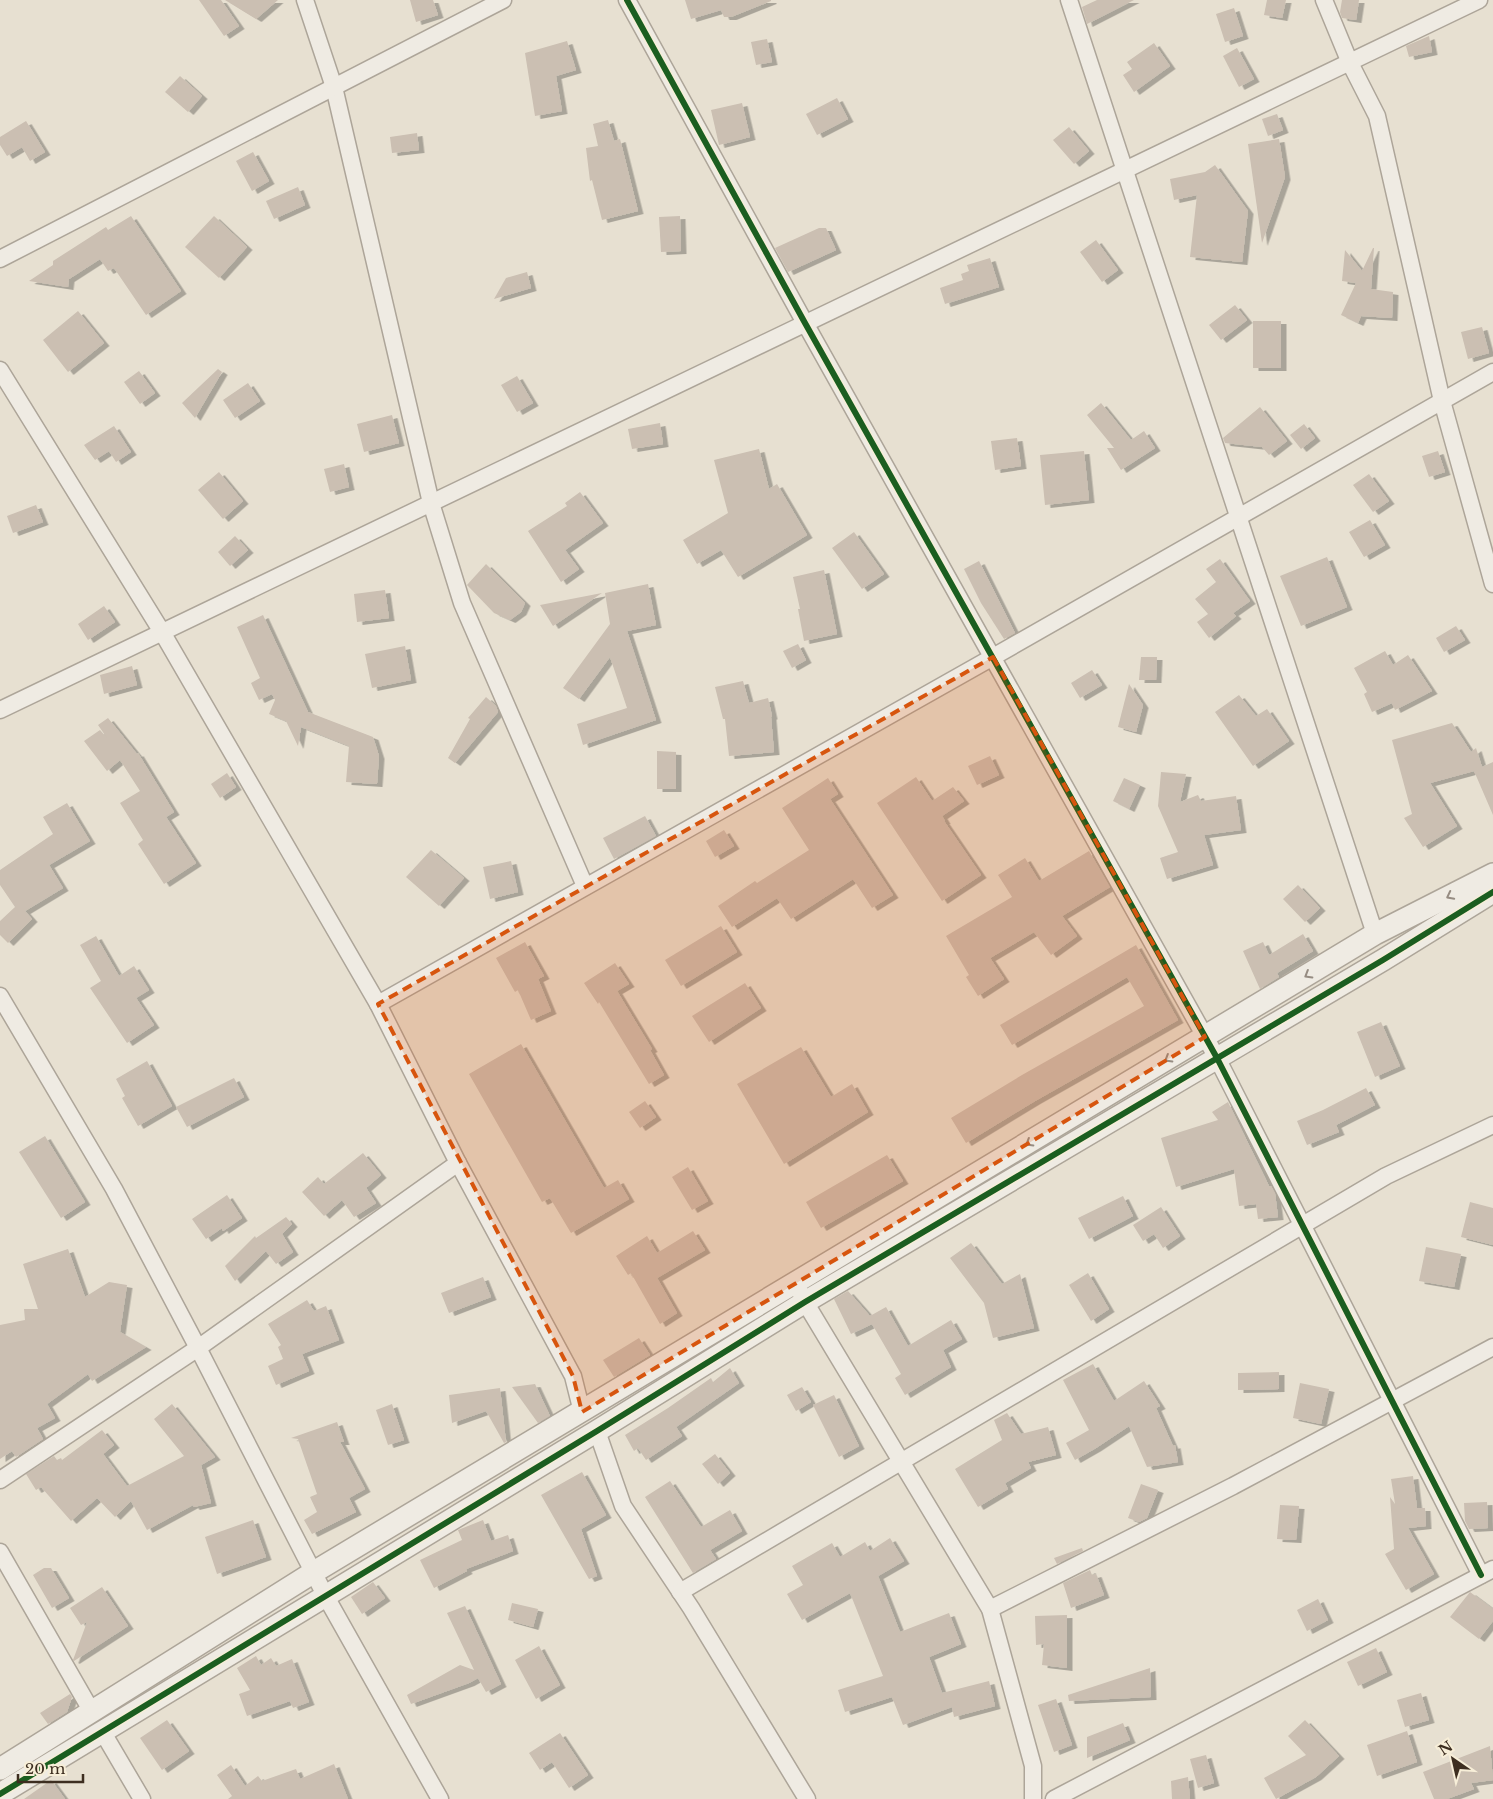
<svg xmlns="http://www.w3.org/2000/svg" width="1493" height="1799" font-family="'Libre Baskerville',serif">
	<style>
		.building { fill: #cbbfb2; filter: url(#shadow) }
		.lines { fill: none; stroke-linecap: round; stroke-linejoin: round }
		.minor-casing { stroke: #ada599; stroke-width: 19 }
		.tertiary-casing { stroke: #ada599; stroke-width: 24 }
		.minor { stroke: #efebe3; stroke-width: 16 }
		.tertiary { stroke: #efebe3; stroke-width: 21 }
		.cycleway-casing { stroke: #f7eed8; stroke-width: 9 }
		.cycleway { stroke: #1b5e20; stroke-width: 6 }
		.oneway { stroke: #968c82 }
		.marked { fill: #d7550e; fill-opacity: 0.2; stroke: #d7550e; stroke-width: 4; stroke-dasharray: 10 6; stroke-linejoin: round }
	</style>
	<defs>
		<filter id="shadow"><feDropShadow dx="5.5" dy="3" stdDeviation="0" flood-color="#0004"/></filter>
	</defs>
	<rect width="100%" height="100%" fill="#e7e0d1"/>
	<!-- building -->
	<g class="building">
		<path d="M199,0H221L239,26L224,36Z"/>
		<path d="M225,0H278L256,19Z"/>
		<path d="M410,0H433L438,15L416,22Z"/>
		<path d="M685,0H771V1L731,17H724L721,10L691,19Z"/>
		<path d="M1097,0H1134L1087,24L1082,7Z"/>
		<path d="M1267,0H1286L1282,18L1264,15Z"/>
		<path d="M1342,0H1359L1356,20L1342,18L1340,12Z"/>
		<path d="M1234,8L1243,36L1225,42L1216,14Z"/>
		<path d="M1429,36L1432,52L1409,57L1406,46Z"/>
		<path d="M767,39L772,62L756,65L751,42Z"/>
		<path d="M567,41L576,70L556,76L562,111L535,116L525,53Z"/>
		<path d="M1154,43L1170,66L1134,92L1123,75L1132,69L1127,62Z"/>
		<path d="M1237,48L1254,79L1239,87L1223,56Z"/>
		<path d="M180,76L202,96L188,112L165,92Z"/>
		<path d="M837,98L848,119L817,135L806,114Z"/>
		<path d="M742,103L750,137L719,145L711,110Z"/>
		<path d="M1277,114L1283,130L1268,136L1262,119Z"/>
		<path d="M608,120L614,141L620,139L638,211L602,220L592,180L590,181L586,148L598,146L593,124Z"/>
		<path d="M26,121L45,152L30,161L22,147L7,156L0,145V137Z"/>
		<path d="M1069,127L1089,151L1074,164L1053,140Z"/>
		<path d="M417,133L419,150L392,153L390,137Z"/>
		<path d="M1279,139L1285,177L1262,243L1248,144Z"/>
		<path d="M253,152L269,181L252,191L236,161Z"/>
		<path d="M1215,165L1248,211L1242,262L1190,257L1197,195L1174,200L1170,179L1205,172Z"/>
		<path d="M298,187L305,205L274,219L266,201Z"/>
		<path d="M131,216L181,291L146,315L114,268L108,271L100,259L69,279L68,287L29,281L53,265V261L106,227L108,230Z"/>
		<path d="M214,216L247,247L219,278L185,247Z"/>
		<path d="M680,216L681,251L661,252L659,217Z"/>
		<path d="M819,228H826L836,250L788,272L775,248Z"/>
		<path d="M1096,240L1118,270L1102,282L1080,252Z"/>
		<path d="M1373,248H1374L1371,289L1393,292L1392,318L1361,316L1358,323L1341,315L1356,283L1342,281L1345,250L1362,271Z"/>
		<path d="M990,258L999,287L945,304L940,288L963,280L961,274L969,271L967,265Z"/>
		<path d="M527,272L531,288L494,299L506,278Z"/>
		<path d="M1235,305L1247,320L1221,340L1209,325Z"/>
		<path d="M78,311L104,343L68,372L43,340Z"/>
		<rect x="1253" y="321" width="28" height="47"/>
		<path d="M1482,327L1489,353L1468,359L1461,332Z"/>
		<path d="M218,369L222,372L195,418L182,403Z"/>
		<path d="M139,371L155,393L140,404L124,382Z"/>
		<path d="M517,376L533,403L517,412L501,385Z"/>
		<path d="M248,383L260,401L235,418L223,400Z"/>
		<path d="M1101,403L1131,440L1144,431L1155,448L1121,470L1107,448H1114L1087,415Z"/>
		<path d="M1260,407L1287,441L1269,455L1262,447L1225,443L1223,438Z"/>
		<path d="M392,415L399,443L364,452L357,424Z"/>
		<path d="M660,423L663,444L632,449L628,429Z"/>
		<path d="M1304,424L1315,438L1301,449L1290,435Z"/>
		<path d="M114,426L131,452L116,462L109,451L95,460L84,445Z"/>
		<path d="M1017,438L1021,466L995,470L991,441Z"/>
		<path d="M759,449L769,489L777,484L807,535L738,577L721,550L697,564L683,540L728,513L714,460Z"/>
		<path d="M1084,451L1089,500L1045,505L1040,455Z"/>
		<path d="M1438,451L1445,472L1429,477L1422,456Z"/>
		<path d="M344,464L349,487L330,492L324,469Z"/>
		<path d="M219,472L243,501L223,519L198,490Z"/>
		<path d="M1369,474L1389,501L1373,512L1353,485Z"/>
		<path d="M580,492L603,523L565,550L579,569L561,582L528,531L567,506L565,503Z"/>
		<path d="M36,505L43,522L13,533L7,516Z"/>
		<path d="M1370,520L1385,545L1364,557L1349,532Z"/>
		<path d="M854,532L884,574L862,589L832,548Z"/>
		<path d="M235,536L248,550L230,566L218,552Z"/>
		<path d="M1327,557L1347,607L1301,626L1280,576Z"/>
		<path d="M1220,559L1250,601L1233,613L1236,616L1209,638L1197,622L1208,614L1195,599L1216,582L1206,569Z"/>
		<path d="M979,561L1015,633L1004,639L981,603L964,569Z"/>
		<path d="M486,564L525,603L521,612L510,620L494,613L467,585Z"/>
		<path d="M824,570L837,634L804,641L798,609H800L793,577Z"/>
		<path d="M648,584L656,625L627,631L656,720L583,745L577,724L627,708L610,657L579,699L563,688L610,624L605,593Z"/>
		<path d="M385,590L389,618L357,622L354,594Z"/>
		<path d="M602,593L553,626L540,605Z"/>
		<path d="M104,606L115,622L88,640L78,624Z"/>
		<path d="M263,615L308,712L373,737L379,756L377,784L346,782L349,746L301,727L298,746L286,721L269,714L275,700L272,694L259,700L251,683L260,678L237,627Z"/>
		<path d="M1456,626L1465,640L1444,652L1436,638Z"/>
		<path d="M798,644L806,660L792,668L783,651Z"/>
		<path d="M405,646L411,680L372,688L365,654Z"/>
		<path d="M1385,651L1393,665L1408,655L1432,691L1395,710L1392,703L1372,712L1364,694L1367,692L1354,668Z"/>
		<path d="M1141,657H1157L1156,680H1139Z"/>
		<path d="M132,666L137,685L104,694L100,675Z"/>
		<path d="M1092,670L1102,685L1080,698L1071,683Z"/>
		<path d="M743,681L749,703L768,698L772,716L771,717L774,752L729,756L725,719H723L715,687Z"/>
		<path d="M1129,684L1143,705L1136,732L1118,727Z"/>
		<path d="M1239,695L1256,716L1267,709L1289,741L1253,766L1215,712Z"/>
		<path d="M486,697L496,706L498,712L455,763L448,758L470,719L468,718Z"/>
		<path d="M108,718L137,754L138,753L174,812L166,817L196,863L164,884L138,844L143,840L120,803L140,791L120,760L107,771L84,741L100,730L107,738L98,725Z"/>
		<path d="M1452,723L1471,752L1476,748L1482,767L1493,762V815L1474,771L1430,783L1457,826L1423,847L1404,818L1412,814L1392,740Z"/>
		<path d="M657,751L676,752V789H657Z"/>
		<path d="M990,756L999,775L977,785L968,766Z"/>
		<path d="M1161,772L1186,774L1180,802L1198,795L1201,801L1236,796L1241,830L1204,835L1213,865L1167,879L1160,858L1178,852L1158,806Z"/>
		<path d="M227,773L236,787L220,798L211,784Z"/>
		<path d="M916,777L932,801L953,787L964,801L942,816L945,821H944L981,875L942,901L877,803Z"/>
		<path d="M828,778L838,794L830,799L893,895L872,908L853,879L791,919L777,898L732,927L718,906L755,881L757,883L809,850L782,808Z"/>
		<path d="M1124,778L1140,785L1129,809L1113,801Z"/>
		<path d="M67,803L90,841L49,865L63,888L25,911L32,919L8,943L0,935V921L15,907L0,885V870L53,834L43,817Z"/>
		<path d="M645,816L656,836L614,859L603,838Z"/>
		<path d="M724,830L734,846L715,857L706,841Z"/>
		<path d="M431,850L464,878L439,906L406,877Z"/>
		<path d="M1089,851L1110,887L1062,916L1077,936L1051,955L1034,932L990,958L1004,979L978,996L966,977L969,975L946,936L1012,897L998,875L1025,858L1039,881Z"/>
		<path d="M511,861L518,892L490,899L483,867Z"/>
		<path d="M1298,885L1320,908L1305,922L1283,899Z"/>
		<path d="M721,926L737,952L681,986L665,960Z"/>
		<path d="M1303,934L1313,951L1277,973L1279,977L1260,989L1243,951L1263,942L1269,955Z"/>
		<path d="M96,936L119,976L134,966L149,990L136,998L154,1025L127,1043L90,988L101,981L80,945Z"/>
		<path d="M525,942L544,976L538,979L551,1011L531,1020L518,990L515,992L496,958Z"/>
		<path d="M1136,945L1178,1020L1035,1101L966,1143L951,1118L1022,1075L1144,1006L1127,977L1012,1045L1000,1025Z"/>
		<path d="M615,963L629,984L617,991L652,1049L650,1050L664,1075L649,1084L599,1002L598,1004L584,983Z"/>
		<path d="M745,983L761,1008L709,1042L692,1016Z"/>
		<path d="M1381,1022L1400,1066L1375,1077L1357,1032Z"/>
		<path d="M521,1044L604,1188L618,1180L629,1199L571,1233L550,1198L542,1202L469,1074Z"/>
		<path d="M801,1047L831,1097L852,1084L868,1112L784,1164L737,1084Z"/>
		<path d="M147,1061L172,1106L138,1126L122,1098L125,1096L116,1079Z"/>
		<path d="M234,1078L244,1097L187,1127L176,1107Z"/>
		<path d="M1366,1088L1375,1105L1336,1125L1339,1132L1307,1145L1297,1121L1323,1110Z"/>
		<path d="M645,1101L656,1117L640,1128L629,1112Z"/>
		<path d="M1228,1102L1269,1186H1271L1275,1193L1278,1217L1258,1219L1256,1204L1239,1206L1234,1169L1176,1187L1161,1138L1218,1120L1212,1112Z"/>
		<path d="M45,1136L85,1202L61,1218L19,1152Z"/>
		<path d="M363,1153L381,1175L366,1188L376,1203L354,1217L342,1200L324,1216L302,1192L318,1177L324,1184Z"/>
		<path d="M887,1155L903,1181L821,1228L806,1202Z"/>
		<path d="M688,1167L708,1201L692,1210L672,1177Z"/>
		<path d="M227,1195L242,1218L223,1231L222,1228L206,1239L192,1219Z"/>
		<path d="M1123,1196L1133,1216L1089,1239L1078,1218Z"/>
		<path d="M1470,1202L1493,1208V1245L1461,1237Z"/>
		<path d="M1161,1207L1180,1236L1163,1248L1154,1234L1143,1241L1133,1225Z"/>
		<path d="M286,1217L292,1224L282,1234L293,1252L276,1264L266,1251L235,1281L225,1266L255,1236L256,1238Z"/>
		<path d="M693,1231L705,1250L657,1278L677,1313L660,1324L631,1273L628,1275L616,1256L647,1236L657,1253Z"/>
		<path d="M971,1243L1002,1284L1020,1274L1034,1328L993,1338L984,1303L950,1258Z"/>
		<path d="M1426,1247L1461,1254L1454,1287L1419,1281Z"/>
		<path d="M68,1249L85,1297L109,1282L127,1285L120,1332L146,1347L92,1381L88,1374L47,1404L55,1418L37,1428L43,1439L16,1457L12,1451L0,1459V1325L25,1320L24,1309H38L23,1264Z"/>
		<path d="M1088,1273L1109,1309L1091,1321L1069,1285Z"/>
		<path d="M483,1277L491,1297L449,1313L441,1293Z"/>
		<path d="M848,1291L870,1316L886,1307L908,1346L951,1320L962,1339L943,1350L951,1367L905,1395L895,1378L901,1374L872,1324L851,1334L834,1299Z"/>
		<path d="M307,1300L314,1311L326,1306L339,1340L302,1354L309,1371L276,1385L268,1366L283,1359L278,1347L281,1345L268,1324Z"/>
		<path d="M639,1338L650,1355L614,1377L603,1360Z"/>
		<path d="M1093,1364L1114,1401L1144,1381L1160,1406L1156,1408L1173,1446L1175,1445L1178,1462L1147,1467L1129,1426L1096,1448L1075,1460L1066,1443L1089,1430L1063,1380Z"/>
		<path d="M730,1368L739,1383L676,1427L682,1436L646,1460L638,1448L634,1451L625,1435L668,1408L711,1378L713,1382Z"/>
		<path d="M1279,1372V1389L1238,1390V1373Z"/>
		<path d="M1300,1383L1329,1389L1321,1424L1293,1418Z"/>
		<path d="M535,1384L550,1416L538,1423L512,1387Z"/>
		<path d="M802,1387L811,1402L796,1411L787,1395Z"/>
		<path d="M500,1388L506,1442L504,1443L486,1411L452,1423L449,1395Z"/>
		<path d="M834,1395L859,1446L839,1457L813,1405Z"/>
		<path d="M172,1404L215,1457L201,1465L211,1503L194,1507L193,1505L147,1530L131,1501L115,1517L97,1498L71,1521L41,1487L36,1490L26,1474L54,1456L57,1460L61,1458L62,1460L102,1430L114,1445L103,1454L127,1486L184,1456L154,1419Z"/>
		<path d="M392,1404L404,1440L388,1445L376,1410Z"/>
		<path d="M1007,1413L1021,1434L1048,1427L1056,1455L1028,1462L1031,1468L1005,1483L1008,1489L978,1507L955,1469L1002,1440L994,1420Z"/>
		<path d="M337,1422L344,1442H340L365,1489L349,1498L356,1512L312,1534L304,1520L317,1512L310,1497L317,1494L298,1439L291,1438Z"/>
		<path d="M715,1454L730,1473L718,1484L702,1464Z"/>
		<path d="M582,1472L606,1515L581,1529L597,1576L589,1579L541,1495Z"/>
		<path d="M1413,1476L1417,1508H1425L1426,1526L1408,1528L1434,1574L1406,1590L1385,1554L1394,1549L1390,1497L1395,1504L1391,1479Z"/>
		<path d="M670,1481L701,1527L730,1510L742,1531L710,1550L716,1559L693,1573L645,1497Z"/>
		<path d="M1141,1484L1158,1490L1147,1518L1139,1522L1128,1518Z"/>
		<path d="M1487,1502L1488,1528L1469,1529L1465,1521L1464,1503Z"/>
		<path d="M1280,1505L1299,1506L1296,1540L1277,1539Z"/>
		<path d="M253,1520L266,1557L217,1574L205,1537Z"/>
		<path d="M483,1520L491,1541L508,1535L513,1551L466,1569L467,1571L434,1588L420,1560L462,1540L458,1530Z"/>
		<path d="M890,1538L904,1561L878,1576L900,1632L949,1613L961,1644L929,1657L942,1693L989,1681L995,1706L954,1717L952,1707L903,1725L892,1697L845,1712L838,1690L883,1676L850,1593L802,1620L787,1594L803,1585L792,1566L832,1543L840,1557L865,1542L870,1551Z"/>
		<path d="M1082,1548L1083,1551L1057,1564L1054,1558Z"/>
		<path d="M44,1568H51L69,1598L52,1608L33,1575Z"/>
		<path d="M1090,1570L1092,1575L1096,1574L1104,1595L1071,1608L1063,1583Z"/>
		<path d="M373,1582L385,1598L362,1614L351,1597Z"/>
		<path d="M102,1587L128,1626L74,1661L73,1660L87,1622L81,1625L70,1608Z"/>
		<path d="M1470,1592L1493,1609V1621L1479,1639L1450,1617Z"/>
		<path d="M1318,1599L1328,1620L1307,1631L1297,1610Z"/>
		<path d="M512,1603L538,1609L533,1627L508,1620Z"/>
		<path d="M465,1606L501,1684L486,1692L478,1678L469,1683L411,1704L407,1695L460,1665L474,1670L447,1613Z"/>
		<path d="M1067,1615V1668L1042,1665L1044,1644L1036,1645L1035,1616Z"/>
		<path d="M539,1646L560,1685L536,1699L515,1660Z"/>
		<path d="M1376,1648L1387,1672L1358,1686L1347,1662Z"/>
		<path d="M256,1656L261,1665L271,1658L276,1666L292,1659L309,1702L293,1708L290,1701L247,1716L239,1694L250,1690L237,1668Z"/>
		<path d="M1150,1668L1151,1697L1069,1701L1068,1695Z"/>
		<path d="M1421,1693L1429,1720L1405,1727L1397,1700Z"/>
		<path d="M70,1694L72,1697L67,1712L48,1724L40,1713Z"/>
		<path d="M1056,1699L1072,1745L1054,1752L1038,1705Z"/>
		<path d="M167,1720L189,1751L162,1770L140,1738Z"/>
		<path d="M1305,1720L1339,1756L1316,1777L1276,1799L1264,1778L1306,1755L1288,1736Z"/>
		<path d="M1123,1723L1130,1740L1087,1758V1737Z"/>
		<path d="M1407,1731L1417,1762L1377,1776L1367,1745Z"/>
		<path d="M560,1733L588,1775L569,1788L552,1762L540,1770L529,1753Z"/>
		<path d="M1490,1746L1493,1780L1471,1783L1474,1789L1447,1799H1434L1423,1772Z"/>
		<path d="M1206,1755L1214,1783L1198,1788L1190,1759Z"/>
		<path d="M334,1764L348,1799H228L232,1796L217,1775L231,1765L245,1786L258,1776L262,1781L296,1769L300,1779Z"/>
		<path d="M1188,1777L1190,1799H1172L1171,1781Z"/>
		<path d="M51,1780L65,1799H24Z"/>
	</g>
	<g class="lines">
		<defs>
			<g id="minor">
				<path d="M305,0L334,87L431,503L462,603L585,886"/>
				<path d="M627,0L805,323L1217,1058L1481,1575"/>
				<path d="M1069,0L1375,934"/>
				<path d="M1324,0L1350,63L1377,116L1442,401L1493,584"/>
				<path d="M0,259L503,0"/>
				<path d="M0,370L162,632L378,1004L458,1163L573,1376L582,1412"/>
				<path d="M0,710L1479,0"/>
				<path d="M0,996L114,1189L198,1348L325,1595L440,1799"/>
				<path d="M378,1004L993,657L1493,372"/>
				<path d="M796,1284L805,1302L990,1609L1033,1766V1799"/>
				<path d="M597,1431L623,1506L691,1608L807,1799"/>
				<path d="M0,1480L198,1348L458,1163"/>
				<path d="M0,1552L92,1712"/>
				<path d="M680,1592L1386,1176L1493,1125"/>
				<path d="M990,1609L1233,1486L1493,1347"/>
				<path d="M102,1731L142,1799"/>
				<path d="M1054,1799L1493,1569"/>
			</g>
			<g id="tertiary">
				<path d="M0,1769L314,1572L1375,934L1493,874"/>
				<path d="M0,1794L597,1431L805,1302L1383,960L1493,892"/>
			</g>
		</defs>
		<!-- minor casing -->
		<use href="#minor" class="minor-casing"/>
		<!-- tertiary casing -->
		<use href="#tertiary" class="tertiary-casing"/>
		<!-- minor -->
		<use href="#minor" class="minor"/>
		<!-- tertiary -->
		<use href="#tertiary" class="tertiary"/>
		<defs>
			<g id="cycleway">
				<path d="M627,0L805,323L1217,1058L1481,1575"/>
				<path d="M0,1794L597,1431L805,1302L1383,960L1493,892"/>
			</g>
		</defs>
		<!-- cycleway casing -->
		<use href="#cycleway" class="cycleway-casing"/>
		<!-- cycleway -->
		<use href="#cycleway" class="cycleway"/>
	</g>
	<!-- one-way arrows -->
	<defs><path id="oneway-chevron" d="M-2-3.5L2.5 0L-2 3.5" fill="none" stroke-width="1.6" stroke-linecap="round" stroke-linejoin="round" transform="scale(1.25)"/></defs>
	<g class="oneway">
		<use href="#oneway-chevron" transform="translate(1450 896) rotate(153)"/>
		<use href="#oneway-chevron" transform="translate(1308 975) rotate(149)"/>
		<use href="#oneway-chevron" transform="translate(1168 1059) rotate(149)"/>
		<use href="#oneway-chevron" transform="translate(1029 1143) rotate(149)"/>
	</g>
	<!-- marked area -->
	<path class="marked" d="M993,657L1205,1037L582,1412L573,1376L378,1004Z"/>
	<!-- north arrow -->
	<g transform="translate(1453 1759) rotate(326)" stroke="#f7eed8" stroke-width="4" paint-order="stroke">
	<path d="M0-4L9 19L0 12L-9 19Z" fill="#3d2e20"/>
	<text y="-8" font-size="14" font-weight="bold" text-anchor="middle" fill="#3d2e20">N</text>
	</g>
	<!-- scale -->
	<path d="M18 1774v8h65v-8" fill="none" stroke="#3d2e20" stroke-width="2.5"/>
	<text x="25" y="1774" font-size="15" fill="#3d2e20" stroke="#f7eed8" stroke-width="4" paint-order="stroke">20 m</text>
</svg>
